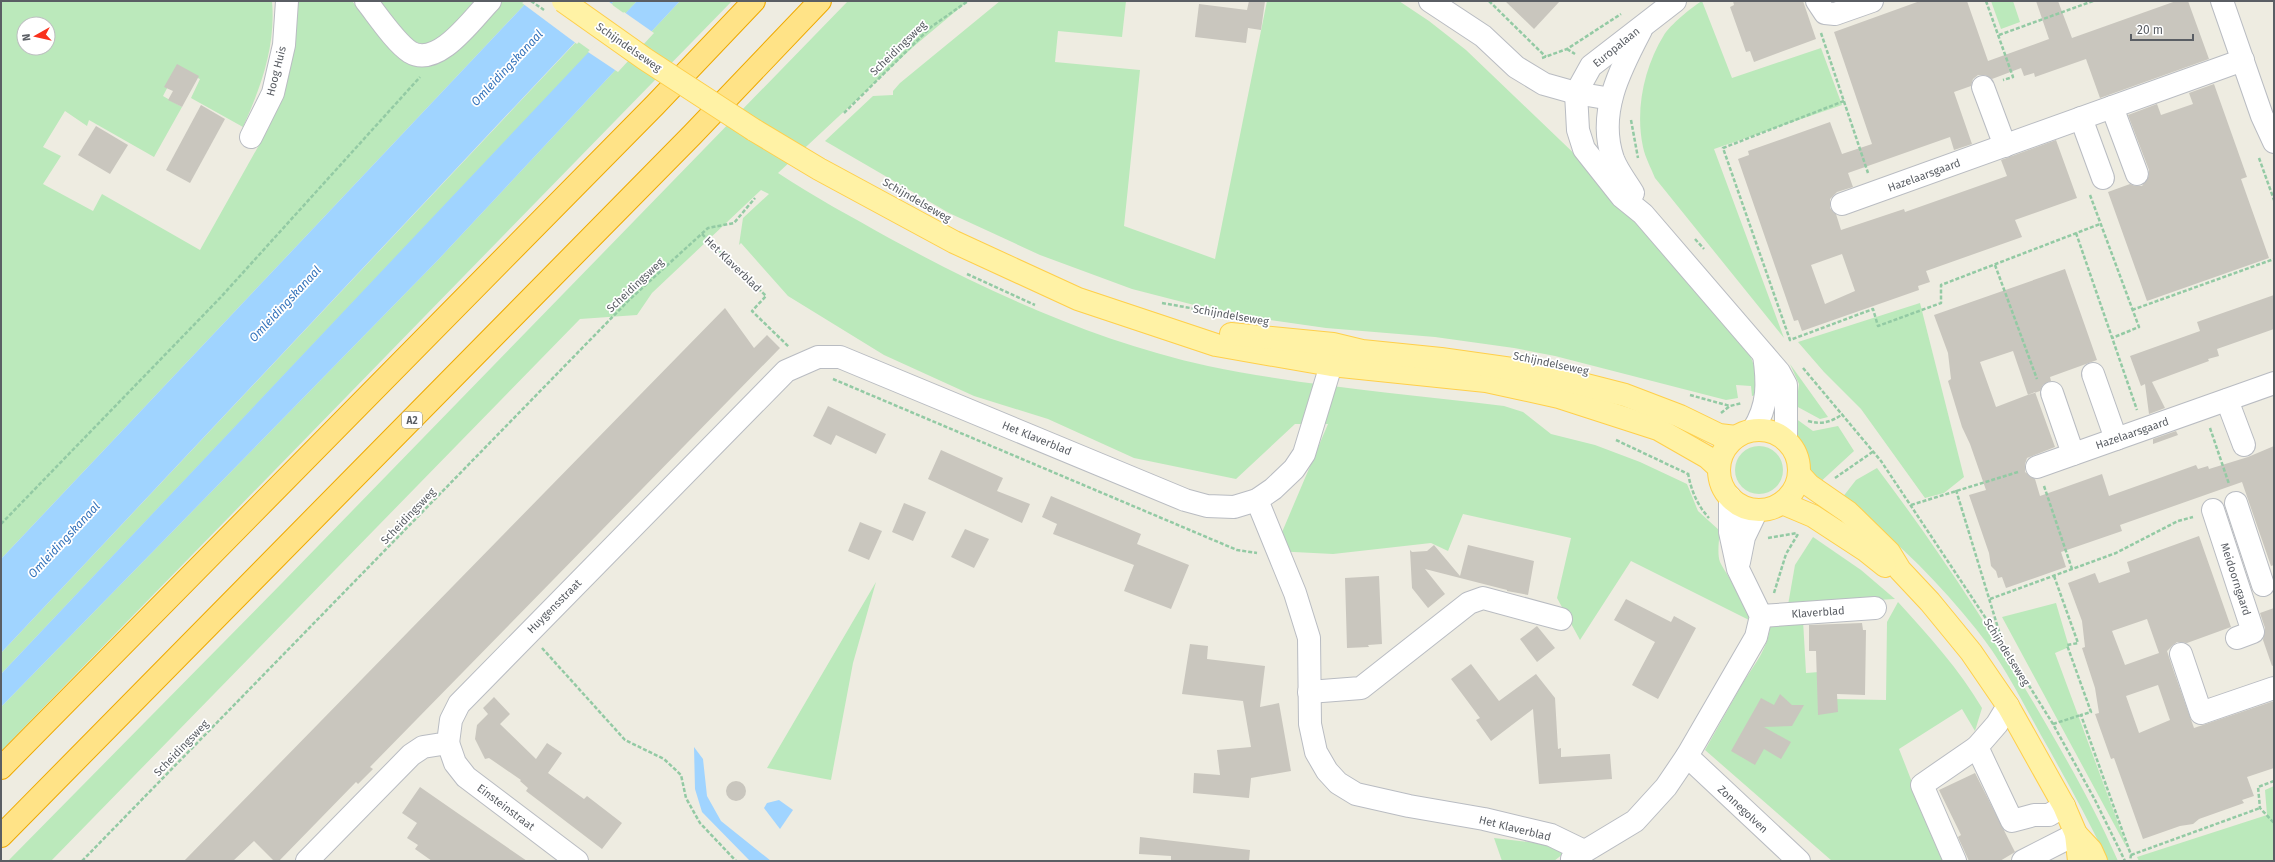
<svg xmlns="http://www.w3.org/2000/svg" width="2275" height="862" font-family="'Fira Sans',sans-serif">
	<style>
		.green { fill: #bbe9bb; fill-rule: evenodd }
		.water { fill: #a0d4ff }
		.pier { fill: #eeece1 }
		.building { fill: #c9c6be; fill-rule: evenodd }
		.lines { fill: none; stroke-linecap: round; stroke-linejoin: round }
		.minor-casing { stroke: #b9bcc2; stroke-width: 24 }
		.major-casing { stroke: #ffcf4a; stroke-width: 24 }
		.highway-casing { stroke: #efa900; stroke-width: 24 }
		.path { stroke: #93caa4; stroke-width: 2.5; stroke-dasharray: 4 2; stroke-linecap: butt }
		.minor { stroke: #fff; stroke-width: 22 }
		.major { stroke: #fff2a5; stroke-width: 22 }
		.highway { stroke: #ffe387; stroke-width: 22 }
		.major-bridge-casing { stroke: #ffcf4a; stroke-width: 24; stroke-linecap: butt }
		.path-bridge { stroke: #93caa4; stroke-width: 2.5; stroke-dasharray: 4 2; stroke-linecap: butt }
		.major-bridge { stroke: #fff2a5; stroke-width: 22 }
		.labels { text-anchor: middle; stroke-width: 3.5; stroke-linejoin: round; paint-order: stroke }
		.shield { fill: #fff; stroke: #8c8e92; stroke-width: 1 }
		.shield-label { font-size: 10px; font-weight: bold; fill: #5a5e64 }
		.street-label { font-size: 11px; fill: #5a5e64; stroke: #fff }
		.water-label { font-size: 12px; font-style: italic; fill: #3473bb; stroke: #fff }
	</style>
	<rect width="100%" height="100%" fill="#eeece1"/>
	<!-- green -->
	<g class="green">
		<path d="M1,1H272C276,46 261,87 243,127L191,98L200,79L177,69L163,96L182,107L154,157L89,120L87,126L65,111L43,147L61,156L43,184L93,211L102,194L200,250L268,129L273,116L294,1H352L390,45L406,60L499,1H528L1,559ZM24,24H48V48H24Z"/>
		<path d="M377,1H479C465,16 439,53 416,42C403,35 387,12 377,1Z"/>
		<path d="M614,1H637L625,14L611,4Z"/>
		<path d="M680,1H732L1,751V707L438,260Z"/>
		<path d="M848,1H968L913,47L778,173C814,197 852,217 889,238C990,293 1095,341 1208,366C1305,386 1406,394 1504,406L1523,412L1551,434L1595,445L1640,462L1687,484L1698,511L1720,531C1719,540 1717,554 1720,562C1729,581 1749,599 1749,620L1631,561L1580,640L1557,598L1571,538L1463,514L1448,551L1431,543L1333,554L1274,551L1328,424H1295L1236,479L1134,458L1048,419L974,396L884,355L788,296L741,243L739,245L743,218L769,194L761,190L652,293L637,315L580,319L51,861H8L282,583Z"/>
		<path d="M1000,1H1126L1122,37L1058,31L1055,62L1140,70L1124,226L1215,259L1267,1H1399L1429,21L1466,50L1584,163L1748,349L1758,377L1759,394L1752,396L1751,386L1736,385L1738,398L1726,400L1555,356L1514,348L1435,337L1326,328L1229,314L1132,289L1040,255L949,213L825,141L873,96L893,95V91L900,83Z"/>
		<path d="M1702,1L1732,78L1821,48L1842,105L1714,149L1784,338L1655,178C1651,168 1645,157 1643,147C1635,110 1644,67 1664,35C1669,26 1693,6 1702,1Z"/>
		<path d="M1991,1H2013L2020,22L2001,29Z"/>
		<path d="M577,41L591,51L1,674V653Z"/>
		<path d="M1920,303L1964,477L1944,493L1925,498L1861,409L1824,372L1798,342Z"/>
		<path d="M1790,364L1828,417L1820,419L1796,406L1799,384Z"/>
		<path d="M1795,418L1813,431L1838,426L1854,451L1817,485L1795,431Z"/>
		<circle cx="1759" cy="470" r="24"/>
		<path d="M1877,468C1939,550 1995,636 2046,724C2072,769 2097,813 2118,861H2108C2090,823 2070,787 2050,751C2026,710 2006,666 1976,629C1937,580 1892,536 1842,498L1856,480Z"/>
		<path d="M1813,537L1861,570L1895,599L1788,605L1795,565Z"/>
		<path d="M876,582L853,663L831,780L767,768Z"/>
		<path d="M1898,602C1929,636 1959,669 1982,708L1975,731L1962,709L1899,749L1943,861H1832L1705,750C1717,729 1729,707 1741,686C1755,663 1768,650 1771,622L1803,620L1806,673L1819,672L1834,699L1886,700L1887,622Z"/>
		<path d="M2056,603L2069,647L2055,653L2128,850L2002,617Z"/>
		<path d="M2274,786V861H2139L2137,857L2267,815L2265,790Z"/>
		<path d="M1494,838L1572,847L1554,861H1502Z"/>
	</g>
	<!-- water -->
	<g class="water">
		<path d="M528,1H614L1,653V559Z"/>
		<path d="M637,1H680L438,260L1,707V674Z"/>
		<path d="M694,747L703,759L707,796L721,821L771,861H750L702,812L695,789Z"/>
		<path d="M779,800L793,810L780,829L764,808L767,803Z"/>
	</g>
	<!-- pier -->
	<g class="pier">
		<path d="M525,1H608L613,5L577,44L522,3Z"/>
		<path d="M624,12L654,33L618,72L588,52Z"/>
	</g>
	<!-- building -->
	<g class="building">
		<path d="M1249,1H1265L1261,30L1248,28L1246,43L1195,37L1199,4L1247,10Z"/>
		<path d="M1505,1H1560L1534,29Z"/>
		<path d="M1733,1H1803L1816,39L1754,62L1750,51L1746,52L1730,7L1734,5Z"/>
		<path d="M1920,1H1967L1988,61L2049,39L2036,1H2058L2072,38L2176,1H2188L2209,59L2100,98L2086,59L2035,77L2034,73L2024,76L2021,68L1992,79L1985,75H1978L1973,79L1971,86L1954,92L1972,144L1954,150L1950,137L1848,173L1853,187L1837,192L1830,199V208L1836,214L1841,230L1904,209L1905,212L2007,176L2001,160L2056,140L2077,198L2015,220L2022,237L1926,271L1930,282L1918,286L1919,290L1802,331L1798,320L1794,321L1738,159L1749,155L1748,151L1830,122L1842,154L1872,144L1834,32ZM1842,254L1855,291L1825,304L1811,265Z"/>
		<path d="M177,64L199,76L182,107L168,100L173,91L164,87Z"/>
		<path d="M2214,84L2247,177L2241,179L2269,258L2147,301L2108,192L2130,184L2135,186H2142L2149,176V170L2128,115L2157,104L2161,115L2193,104L2189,93Z"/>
		<path d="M201,105L225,119L190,183L166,170Z"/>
		<path d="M96,126L128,145L110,174L78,155Z"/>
		<path d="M2065,269L2097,360L2050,377L2051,381L2043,385L2040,391L2028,395L2013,351L1980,362L1996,407L2035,392L2055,447L2027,458L2025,464V472L2035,479L2040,496L2102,474L2109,496L2196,465L2198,469L2208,466L2209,469L2248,457L2274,446V565L2271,566L2242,482L2120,525L2122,531L2061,552L2066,567L2006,588L2002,577L1998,578L1996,571L1991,566L1989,553L1969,495L1986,490L1970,444L1962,427L1948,381L1951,379L1948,353L1934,315Z"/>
		<path d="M2274,295V329L2217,349L2219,356L2208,359L2209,361L2152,382L2165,408L2149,414L2145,384L2141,386L2130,356L2200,331L2197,322Z"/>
		<path d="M725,308L754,348L767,335L780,348L370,767L373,769L358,784L356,782L279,861H274L254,841L233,861H184Z"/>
		<path d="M828,406L886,434L876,454L836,435L831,445L813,436Z"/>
		<path d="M2176,431L2178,435L2153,444V439Z"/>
		<path d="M941,450L1003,478L997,491L1030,504L1022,523L928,479Z"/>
		<path d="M1051,496L1141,534L1137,544L1189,565L1171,609L1124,591L1134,565L1053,534L1057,524L1042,517Z"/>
		<path d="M904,503L926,512L913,541L892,532Z"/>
		<path d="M860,522L882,531L869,560L848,551Z"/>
		<path d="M965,529L989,539L974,568L951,557Z"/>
		<path d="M2199,536L2231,627L2187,643L2177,642L2172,646L2167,651L2173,669L2194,728L2274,701V768L2247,777L2254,796L2242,800L2244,803L2199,819L2193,824L2180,826L2143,839L2114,758L2111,759L2095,714L2099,713L2095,688L2082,648L2085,647L2082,621L2068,583L2095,573L2099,583L2130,572L2127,562ZM2147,619L2159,653L2125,665L2112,631ZM2158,685L2170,720L2139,733L2126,696Z"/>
		<path d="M1434,545L1460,576L1468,545L1534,561L1528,595L1507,591V590L1425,569L1445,594L1428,608L1412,588L1410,550L1412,552L1427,551Z"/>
		<path d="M1379,576L1382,644L1368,645L1369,647L1347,648L1345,578Z"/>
		<path d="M1626,599L1671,622L1674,616L1696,628L1658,699L1632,685L1655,642L1614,620Z"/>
		<path d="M2274,608V665L2272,666L2263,640L2265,628L2260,613Z"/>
		<path d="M1862,623L1863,630H1866L1865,695L1837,694L1838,712L1818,715L1816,651H1809V625Z"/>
		<path d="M1537,626L1555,648L1537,662L1520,639Z"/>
		<path d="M1190,644L1208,646L1207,659L1265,666L1260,707L1279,703L1291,771L1251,778L1249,798L1193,793L1194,773L1220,775L1217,750L1251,747L1243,701L1182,694Z"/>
		<path d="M1471,664L1499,701L1536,674L1555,698L1558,749L1561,748V757L1610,754L1612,779L1539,784L1533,709L1491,741L1476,720L1480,718L1451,679Z"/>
		<path d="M1780,694L1792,705H1804L1792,726L1764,727L1791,742L1781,759L1764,749L1755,765L1731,751L1761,698L1774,705Z"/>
		<path d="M494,697L510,714L500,724L536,759L547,743L562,753L548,773L584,799L587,796L622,823L602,849L526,791L528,788L520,781L521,780L489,758L485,759L475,739L477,725L488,714L483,708Z"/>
		<path d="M1975,773L2015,852L2000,861H1969L1958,837L1961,835L1939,790Z"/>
		<circle cx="736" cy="791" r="10"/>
		<path d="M420,787L456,812L527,861H432L415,849L418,845L407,838L417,823L402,813Z"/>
		<path d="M1140,837L1250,850L1249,861H1171V856L1139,854Z"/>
	</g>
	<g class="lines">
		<defs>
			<g id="minor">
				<path d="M366,1C378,16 395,42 410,52C438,69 473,18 490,1"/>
				<path d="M1430,1L1483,36L1516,67L1544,84L1576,93L1611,99"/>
				<path d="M1675,1L1591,66L1576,93L1578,130L1584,149L1622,197L1643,214L1779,372L1786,385V440"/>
				<path d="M1817,1L1825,13L1835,14L1872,1"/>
				<path d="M2222,1L2262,116L2274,142"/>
				<path d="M1983,87L2005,146"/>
				<path d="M2112,107L2137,174"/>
				<path d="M2081,118L2103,178"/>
				<path d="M251,137L273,93L284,45L287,1"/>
				<path d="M1633,193C1626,181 1618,172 1613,159C1597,113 1620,70 1641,30"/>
				<path d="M1842,204L2243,60"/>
				<path d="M2093,374L2116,439"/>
				<path d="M2052,393L2073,454"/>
				<path d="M2227,400L2244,445"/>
				<path d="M1753,430C1769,405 1768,382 1764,355"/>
				<path d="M2037,467L2274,383"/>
				<path d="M1257,500L1295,593L1309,638L1310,724L1316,752L1327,771L1338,783L1356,794L1409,806L1484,819L1551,835L1584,851"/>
				<path d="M2236,503L2263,585"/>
				<path d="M2213,510L2253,632L2237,638"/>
				<path d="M1739,562L1744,537L1757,510"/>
				<path d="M1761,616L1875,608"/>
				<path d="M2181,654L2201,713L2274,688"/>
				<path d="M1309,692L1361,688L1469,603L1483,598L1561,619"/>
				<path d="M448,743L455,763L466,777L577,861"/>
				<path d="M1977,747L2012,821L2034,815H2049L2064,806"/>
				<path d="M1687,756L1799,861"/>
				<path d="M1572,859L1635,821L1666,787L1687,756L1756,637L1761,616L1738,569L1730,532V497"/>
				<path d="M307,861L411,755L423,747L448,743L451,720L459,704L786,371L818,357H840L1185,500L1207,506L1234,507L1257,500L1273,489L1294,469L1304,454L1331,365"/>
				<path d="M1955,861L1922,785L1977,747L1997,724L2008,706"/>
				<path d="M2023,861L2076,834"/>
			</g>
			<g id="major">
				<path d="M754,130L819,169L954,242L1078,299L1216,345L1331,365L1486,381L1559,397L1658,429L1707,457L1719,468"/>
				<path d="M1231,334L1333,344L1362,351L1441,359L1535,372L1625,395L1680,416L1719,435L1736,437"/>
				<circle cx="1759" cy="470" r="40"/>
				<path d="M1799,474L1809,485L1848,512L1889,552L1900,570L1930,602L1971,652L2008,706L2064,806L2076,834L2091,850L2096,861"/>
				<path d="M1782,503L1813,516L1865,550L1885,566"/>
				<path d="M2076,834L2079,861"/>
			</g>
			<g id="highway">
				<path d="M1,768L655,105L754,1"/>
				<path d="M1,836L692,135L820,1"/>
			</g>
		</defs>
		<!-- minor casing -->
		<use href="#minor" class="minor-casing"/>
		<!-- major casing -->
		<use href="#major" class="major-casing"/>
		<!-- highway casing -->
		<use href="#highway" class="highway-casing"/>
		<!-- path -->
		<g class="path">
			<path d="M1489,1L1546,57"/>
			<path d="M1986,1L2013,77L2003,80"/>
			<path d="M1821,33L1868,173"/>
			<path d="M1999,35L2093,1"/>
			<path d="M1567,49L1575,54"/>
			<path d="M1542,58L1567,49L1621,14"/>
			<path d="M1844,101L1723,148L1790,340L1873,309L1878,326L1941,303V285L2100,224"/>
			<path d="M844,113L931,27L968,1"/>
			<path d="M1631,120L1638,158"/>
			<path d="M2259,158L2274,200"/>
			<path d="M2090,195L2139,327L2112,338"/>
			<path d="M2076,233L2137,410"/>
			<path d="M702,234L766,296L752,311L789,347"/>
			<path d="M1695,239L1704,249"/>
			<path d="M1995,265L2037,379"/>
			<path d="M967,274L1035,305"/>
			<path d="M1162,303L1224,314"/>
			<path d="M2132,310L2274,259"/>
			<path d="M1803,368L1881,461L2003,644L2053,724L2094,798L2125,861"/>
			<path d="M833,379L1237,550L1257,553"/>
			<path d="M1690,395L1730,406"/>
			<path d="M1721,413L1730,406L1742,403"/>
			<path d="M1808,421C1822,425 1831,422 1843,414"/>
			<path d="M2210,428L2229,484"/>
			<path d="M1616,440L1688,474"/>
			<path d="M1688,473C1691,490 1697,505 1709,518"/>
			<path d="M1835,478L1874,451"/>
			<path d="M2044,486L2072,569"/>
			<path d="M1956,490L2002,641"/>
			<path d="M1911,505L2018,472"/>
			<path d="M1,524L220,298L420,77"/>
			<path d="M1768,538L1797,533"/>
			<path d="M2054,576L2078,643L2067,645L2091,712L2081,715L2131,855L2130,861"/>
			<path d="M1774,593L1786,554L1798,534"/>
			<path d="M1990,599L2116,553L2178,521L2193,517"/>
			<path d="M542,648L625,740L664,759L681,775L686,798L700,823L736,861"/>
			<path d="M2053,724L2081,715"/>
			<path d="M2274,781L2258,787L2260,808L2274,823"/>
			<path d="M2131,855L2260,808"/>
			<path d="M82,861L629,300L708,228L734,223L755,198"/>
		</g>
		<!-- minor -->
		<use href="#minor" class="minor"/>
		<!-- major -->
		<use href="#major" class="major"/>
		<!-- highway -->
		<use href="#highway" class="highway"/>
		<defs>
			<path id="major-bridge" d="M563,1L645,59L754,130"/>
		</defs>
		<!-- major-bridge casing -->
		<use href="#major-bridge" class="major-bridge-casing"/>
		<!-- path-bridge -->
		<path class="path-bridge" d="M531,1L544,10"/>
		<!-- major-bridge -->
		<use href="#major-bridge" class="major-bridge"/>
	</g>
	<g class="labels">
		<!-- shield labels -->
		<rect class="shield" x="402" y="412" width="20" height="16" rx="3"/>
		<g class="shield-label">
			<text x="412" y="424">A2</text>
		</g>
		<!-- street labels -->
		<g class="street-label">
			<text transform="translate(629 47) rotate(35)" y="4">Schijndelseweg</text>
			<text transform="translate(1616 47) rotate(-39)" y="4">Europalaan</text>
			<text transform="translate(898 48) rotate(-44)" y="4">Scheidingsweg</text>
			<text transform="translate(276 71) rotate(-76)" y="4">Hoog Huis</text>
			<text transform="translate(1924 175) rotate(-20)" y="4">Hazelaarsgaard</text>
			<text transform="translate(917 200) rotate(30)" y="4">Schijndelseweg</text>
			<text transform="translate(733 264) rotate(44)" y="4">Het Klaverblad</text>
			<text transform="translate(635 285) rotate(-43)" y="4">Scheidingsweg</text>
			<text transform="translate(1231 315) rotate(10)" y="4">Schijndelseweg</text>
			<text transform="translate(1551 363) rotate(12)" y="4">Schijndelseweg</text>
			<text transform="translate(2132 433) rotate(-19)" y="4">Hazelaarsgaard</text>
			<text transform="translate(1037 438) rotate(22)" y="4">Het Klaverblad</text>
			<text transform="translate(408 516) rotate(-46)" y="4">Scheidingsweg</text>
			<text transform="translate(2236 579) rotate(72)" y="4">Meidoorngaard</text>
			<text transform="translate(554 606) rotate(-45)" y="4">Huygensstraat</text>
			<text transform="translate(1818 612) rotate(-4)" y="4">Klaverblad</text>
			<text transform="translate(2007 652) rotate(58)" y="4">Schijndelseweg</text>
			<text transform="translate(181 748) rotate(-46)" y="4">Scheidingsweg</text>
			<text transform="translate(506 807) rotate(37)" y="4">Einsteinstraat</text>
			<text transform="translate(1743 809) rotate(43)" y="4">Zonnegolven</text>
			<text transform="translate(1515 828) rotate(14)" y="4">Het Klaverblad</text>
		</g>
		<!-- water labels -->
		<g class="water-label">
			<text transform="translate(507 68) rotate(-47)" y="4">Omleidingskanaal</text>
			<text transform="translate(285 304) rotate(-47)" y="4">Omleidingskanaal</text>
			<text transform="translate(64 540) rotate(-47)" y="4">Omleidingskanaal</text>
		</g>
	</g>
	<!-- border -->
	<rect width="2275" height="862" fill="none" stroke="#5a5e64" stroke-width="4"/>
	<!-- north arrow -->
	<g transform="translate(36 36) rotate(262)"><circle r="19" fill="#ffffff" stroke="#bdbfc1"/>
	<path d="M0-3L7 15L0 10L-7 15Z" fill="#f9311c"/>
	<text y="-6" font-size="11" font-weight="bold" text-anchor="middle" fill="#5a5e64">N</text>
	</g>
	<!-- scale -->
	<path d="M2131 34v6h62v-6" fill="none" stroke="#5a5e64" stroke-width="2"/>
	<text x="2137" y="34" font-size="12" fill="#5a5e64" stroke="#ffffff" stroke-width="3" paint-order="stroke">20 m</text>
</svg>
